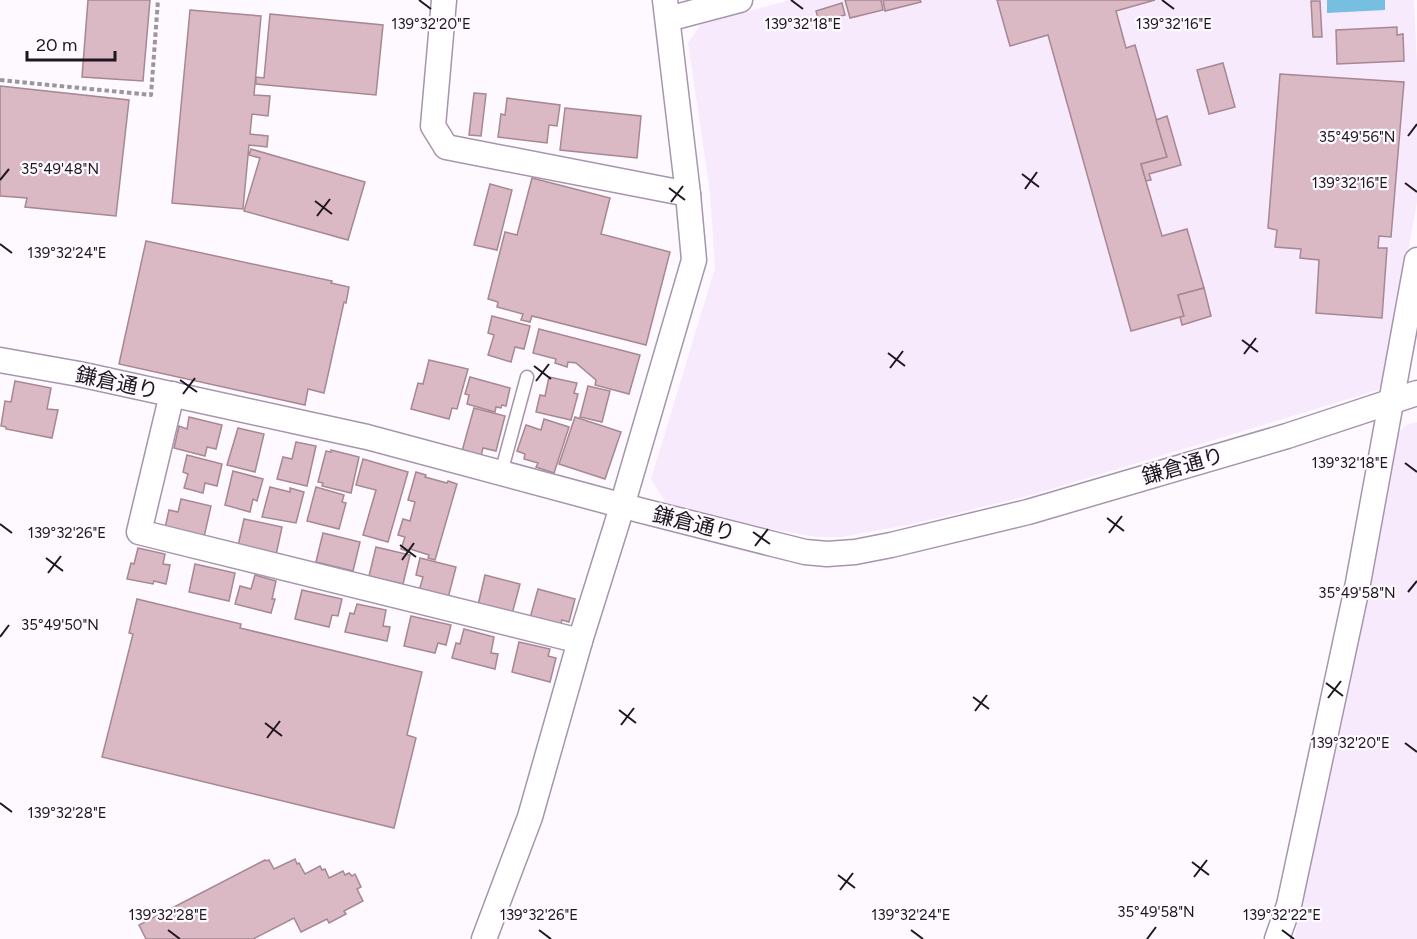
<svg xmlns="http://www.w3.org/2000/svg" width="1417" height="939" font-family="Figtree,'Noto Sans JP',sans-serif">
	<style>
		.built { fill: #f7eafd }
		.water { fill: #76bfe1 }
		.building { fill: #dab9c4; stroke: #a68792; stroke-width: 1.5 }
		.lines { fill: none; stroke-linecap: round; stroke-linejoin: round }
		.lane-casing { stroke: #a695ad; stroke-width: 15 }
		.street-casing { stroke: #a695ad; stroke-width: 27 }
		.path { stroke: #9b969c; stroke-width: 4; stroke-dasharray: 4.5 3; stroke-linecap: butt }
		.lane { stroke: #fff; stroke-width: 12 }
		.street { stroke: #fff; stroke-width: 24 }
		.ticks { fill: none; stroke: #1e1720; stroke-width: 2 }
		.labels { text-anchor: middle; stroke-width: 4.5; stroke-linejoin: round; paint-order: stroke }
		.street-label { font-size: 21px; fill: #1e1720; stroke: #fdf9fe }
		.ticks-label { font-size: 15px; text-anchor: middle; fill: #1e1720; stroke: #fdf9fe; stroke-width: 4.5; stroke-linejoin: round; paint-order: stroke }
	</style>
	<rect width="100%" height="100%" fill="#fdf9fe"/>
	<!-- built -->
	<g class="built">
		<path d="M790,0H1414L1417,63V202L1385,379L1378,390L1035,494L913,524L841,537H817L766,528L666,503L651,479L715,268L710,192L688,43L701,24Z"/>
		<path d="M1417,422V939H1294L1369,585L1397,435L1406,425Z"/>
	</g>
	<!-- water -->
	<path class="water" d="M1327,0H1385V10L1327,13Z"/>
	<!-- building -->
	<g class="building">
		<path d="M88,0H150L143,81L82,77Z"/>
		<path d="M845,0H881L883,10L850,18Z"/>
		<path d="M883,0H920L921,2L885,11Z"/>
		<path d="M997,0H1155L1116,11L1126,48L1135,45L1167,157L1141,164L1162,236L1187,229L1204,288L1178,295L1184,316L1131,331L1048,35L1010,46Z"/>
		<path d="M1311,1H1320L1322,37H1313Z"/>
		<path d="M842,3L845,15L819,22L816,11Z"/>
		<path d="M190,10L261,16L254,95L270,96L268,116L252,114L250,134L268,136L267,147L249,145L243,209L172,203Z"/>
		<path d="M270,14L383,25L376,95L256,84V77L264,78Z"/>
		<path d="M1397,27V35L1403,34L1404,61L1337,64L1336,30Z"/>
		<path d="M1223,63L1235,107L1209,114L1197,70Z"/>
		<path d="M1280,74L1404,82L1391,237L1379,236L1378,248H1387L1382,318L1316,313L1319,260L1300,258L1301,249L1275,247L1277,230L1268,228Z"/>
		<path d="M0,86L129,100L116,216L25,207L27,198L0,196Z"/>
		<path d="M474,93L486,94L481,136L469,135Z"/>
		<path d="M507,98L560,105L557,126L549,125L547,143L498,137L501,114L505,115Z"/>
		<path d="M565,108L641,116L637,158L560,150Z"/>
		<path d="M1167,116L1181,165L1149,174L1151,180L1146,181L1141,164L1167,157L1156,120Z"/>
		<path d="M251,149L365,182L348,240L244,211L260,158L249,155Z"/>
		<path d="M532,178L610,198L601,234L670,252L646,345L532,316L530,322L521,320L523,314L497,307L498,302L488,299L505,232L517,235Z"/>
		<path d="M490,184L512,190L497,250L474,245Z"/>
		<path d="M146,241L332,281L331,283L349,287L346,303L344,302L324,393L308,389L305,405L119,364Z"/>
		<path d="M1204,288L1211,316L1182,325L1180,317L1184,316L1178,295Z"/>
		<path d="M492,316L530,326L524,349L515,347L511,362L488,355L494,335L488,333Z"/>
		<path d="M539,329L640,355L629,394L595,385L596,380L576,363L568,362L567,367L555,363L556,359L533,353Z"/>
		<path d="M429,360L468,369L457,409L452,408L449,419L411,409L418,383L423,384Z"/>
		<path d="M470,377L510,388L506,406L502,405L501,408L496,407L495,412L467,404L469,395L465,394Z"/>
		<path d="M549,377L577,383L574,393L578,394L571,420L536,412L540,395L545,396Z"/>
		<path d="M15,381L51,388L47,409L58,410L52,438L6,429V427L1,426L5,401L11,402Z"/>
		<path d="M588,386L610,391L602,422L580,417Z"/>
		<path d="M474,408L505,416L496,451L483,448L481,456L462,451Z"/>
		<path d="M189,417L222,425L216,449L207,447L205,456L174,448L179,426L187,429Z"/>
		<path d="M575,417L621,432L605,479L559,464Z"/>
		<path d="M544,419L569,427L554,473L536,467L538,463L524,459L525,454L517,451L526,425L541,430Z"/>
		<path d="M238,428L264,434L255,472L227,465Z"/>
		<path d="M296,442L316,446L307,486L277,479L283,457L292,459Z"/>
		<path d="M331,450L359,457L351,493L322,486L323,483L318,482L326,451L331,452Z"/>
		<path d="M187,455L222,464L217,486L205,483L203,493L184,488L188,474L183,472Z"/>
		<path d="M363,459L408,472L388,542L363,535L376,490L356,485Z"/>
		<path d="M233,471L263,479L257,501L253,499L250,512L225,505Z"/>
		<path d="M416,472L426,475L425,477L447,483L448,481L457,484L435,560L428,558L429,555L410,549L409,552L401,549L405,537L398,535L403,519L410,521L415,502L408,500Z"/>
		<path d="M270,487L290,492V488L304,492L296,523L262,517Z"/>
		<path d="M316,487L344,495L342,502L346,503L339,529L307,521Z"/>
		<path d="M181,499L211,506L204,537L165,528L169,510L178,512Z"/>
		<path d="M244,519L282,527L276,555L238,546Z"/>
		<path d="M323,533L360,542L353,571L316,562Z"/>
		<path d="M376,547L410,555L403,584L369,576Z"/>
		<path d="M138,548L165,554L163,564L170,565L166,584L154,581L153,584L127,579L131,563L134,564Z"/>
		<path d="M420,558L456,567L448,598L419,591L423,577L416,575Z"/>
		<path d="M195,564L235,573L229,601L189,592Z"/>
		<path d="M255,575L276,581L272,599H275L271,613L235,604L240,586L251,589Z"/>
		<path d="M485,575L520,584L512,614L478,605Z"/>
		<path d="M538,589L575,599L569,622L562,620L560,626L530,618Z"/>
		<path d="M302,590L342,599L338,616L332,615L329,627L295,619Z"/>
		<path d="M137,599L241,624L240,628L422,672L407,735L416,738L394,828L102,757L133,634L129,633Z"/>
		<path d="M357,604L386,610L383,626L390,627L387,641L345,632L350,613L354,614Z"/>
		<path d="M411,616L451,625L446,645L438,643L435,653L404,646Z"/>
		<path d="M464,629L494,637L491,653L498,654L495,669L452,658L456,643L460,644Z"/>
		<path d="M519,642L550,649L548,656L556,658L550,682L512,672Z"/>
		<path d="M295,859L297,864L299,863L305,874L320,866L322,870L325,869L329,878L343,871L345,875L349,873L352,876L355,874L361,887L357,889L363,901L344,911L346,914L329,923L327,919L301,932L294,918L253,939H146L139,925L265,860L266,861L269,860L274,869Z"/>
	</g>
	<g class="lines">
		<defs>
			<path id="lane" d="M501,473L527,377"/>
			<g id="street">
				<path d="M444,0L433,126L446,147L688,194"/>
				<path d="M668,19L740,0"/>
				<path d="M0,360L79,374L367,437L639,510L773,544L805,552L827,554L855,552L891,545L1028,512L1287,436L1417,393"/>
				<path d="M172,394L139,532L580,641"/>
				<path d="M484,939L530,817L580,641L617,523L694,260L688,194L665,0"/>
				<path d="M1277,939L1289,905L1358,583L1417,260"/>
			</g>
		</defs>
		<!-- lane casing -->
		<use href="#lane" class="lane-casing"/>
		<!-- street casing -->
		<use href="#street" class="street-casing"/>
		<!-- path -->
		<path class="path" d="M0,80L151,95L158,0"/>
		<!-- lane -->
		<use href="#lane" class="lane"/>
		<!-- street -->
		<use href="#street" class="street"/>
	</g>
	<!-- ticks -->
	<path class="ticks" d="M419,0L431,9M791,0L803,9M1162,0L1174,9M1408,136L1417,124M1022,174L1039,187M0,180L9,169M1405,183L1417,192M669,188L685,200M1025,189L1037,172M315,201L332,214M671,202L683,186M317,216L330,199M0,244L12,253M1242,340L1258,352M888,353L905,366M1244,354L1256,338M534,366L551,379M890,368L903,351M180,380L197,392M536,381L549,364M183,394L195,378M1405,463L1417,472M1107,518L1124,531M0,524L12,533M753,532L770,544M1109,533L1122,516M400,545L416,557M755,546L768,529M46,558L63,571M402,560L414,543M48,573L61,556M1408,592L1417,581M0,637L9,625M1326,683L1343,696M973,697L989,709M1328,698L1341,681M619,710L636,723M975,711L987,695M265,723L282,736M621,725L634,708M267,738L280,721M1405,743L1417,752M0,803L12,812M1192,862L1209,875M838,875L855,888M1194,877L1207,860M840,890L853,873M168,930L180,939M539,930L551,939M911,930L923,939M1282,930L1294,939M1147,939L1156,927"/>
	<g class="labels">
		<!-- street labels -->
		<g class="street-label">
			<text transform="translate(117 383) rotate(12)" y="7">鎌倉通り</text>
			<text transform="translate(1183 466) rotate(-16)" y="7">鎌倉通り</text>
			<text transform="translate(694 524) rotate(14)" y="7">鎌倉通り</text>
		</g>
	</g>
	<g class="ticks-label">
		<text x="431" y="29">139°32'20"E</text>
		<text x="803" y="29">139°32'18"E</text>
		<text x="1174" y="29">139°32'16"E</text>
		<text x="1357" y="142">35°49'56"N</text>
		<text x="60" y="174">35°49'48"N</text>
		<text x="1350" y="188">139°32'16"E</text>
		<text x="67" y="258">139°32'24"E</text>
		<text x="1350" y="468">139°32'18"E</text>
		<text x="67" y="538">139°32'26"E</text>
		<text x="1357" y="598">35°49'58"N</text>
		<text x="60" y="630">35°49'50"N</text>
		<text x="1350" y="748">139°32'20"E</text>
		<text x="67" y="818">139°32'28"E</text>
		<text x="1156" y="917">35°49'58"N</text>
		<text x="168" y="920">139°32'28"E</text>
		<text x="539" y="920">139°32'26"E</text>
		<text x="911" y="920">139°32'24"E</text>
		<text x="1282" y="920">139°32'22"E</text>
	</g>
	<!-- scale -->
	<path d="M27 51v9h88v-9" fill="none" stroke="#1e1720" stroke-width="3"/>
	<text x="36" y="51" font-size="18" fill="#1e1720" stroke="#fdf9fe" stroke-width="4.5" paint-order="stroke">20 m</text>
</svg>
